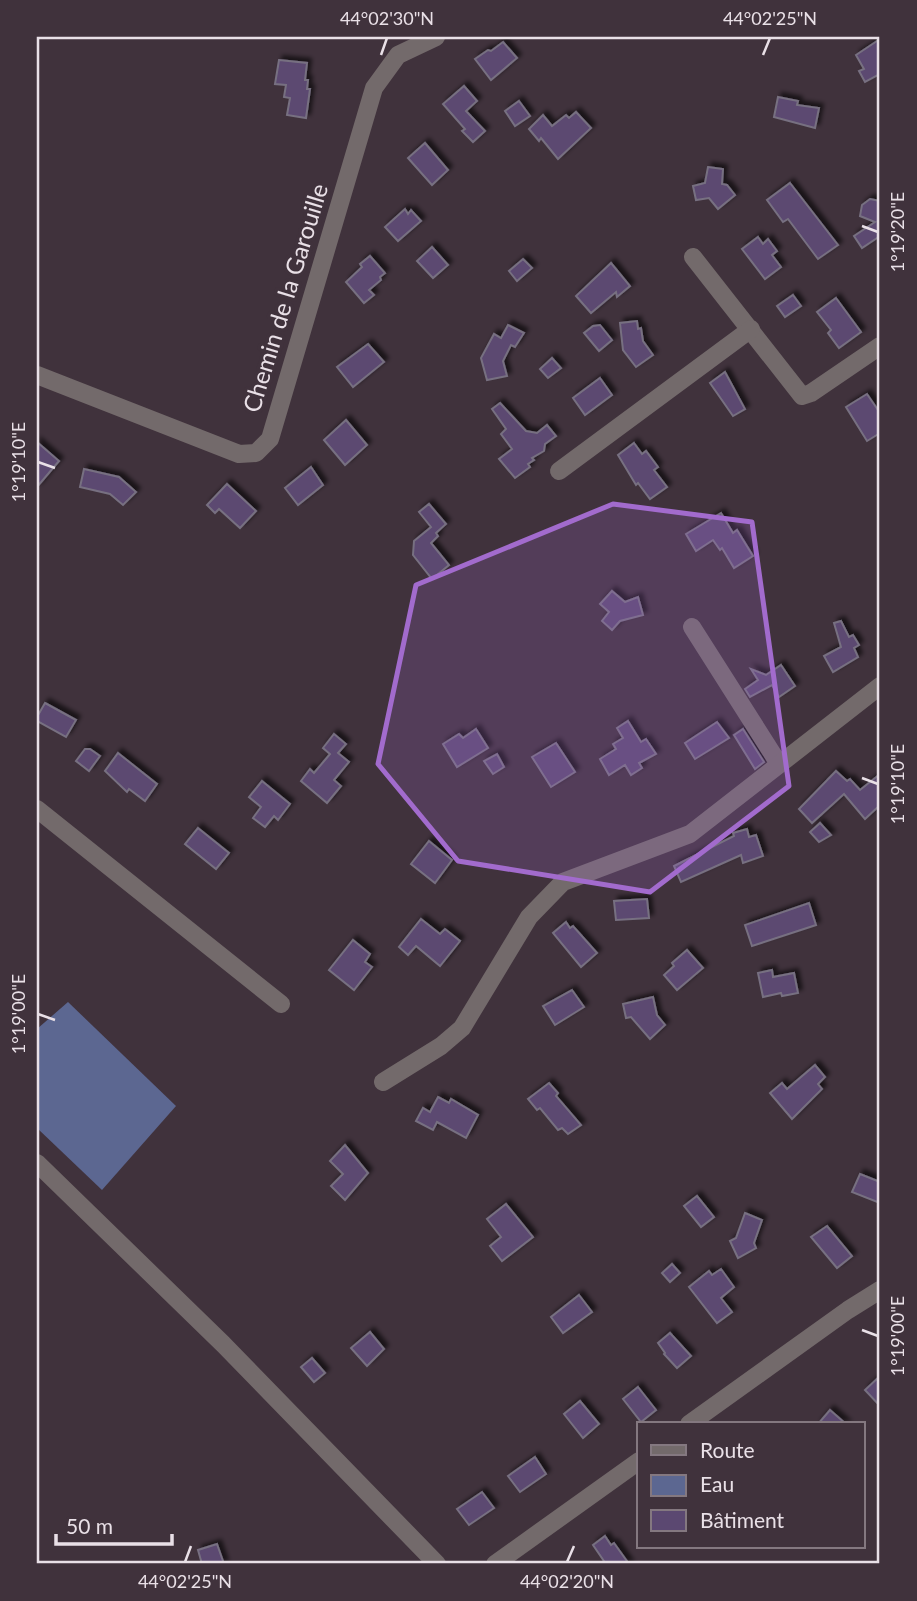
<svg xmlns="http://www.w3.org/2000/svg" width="917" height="1601" font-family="Lato,sans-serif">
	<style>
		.water { fill: #5c6791 }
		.building { fill: #5b4871; stroke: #777081; stroke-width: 2; filter: url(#shadow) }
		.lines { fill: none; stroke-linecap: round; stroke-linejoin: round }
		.street { stroke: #736a6b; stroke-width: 18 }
		.marked { fill: #a26bcd; fill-opacity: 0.2; stroke: #a26bcd; stroke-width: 5; stroke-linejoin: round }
		.ticks { fill: none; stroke: #e9e0e7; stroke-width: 2.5 }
		.labels { text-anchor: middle; stroke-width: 7; stroke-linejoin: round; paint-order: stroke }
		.street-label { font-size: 24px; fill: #e9e0e7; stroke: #40323c }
		.neatline { fill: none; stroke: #e9e0e7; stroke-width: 2.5 }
		.ticks-label { font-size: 18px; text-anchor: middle; fill: #e9e0e7 }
	</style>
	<defs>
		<filter id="shadow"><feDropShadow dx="4" dy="-4" stdDeviation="2" flood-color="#0009"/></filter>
	</defs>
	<rect width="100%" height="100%" fill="#40323c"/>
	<!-- water -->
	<path class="water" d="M68,1002L176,1106L102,1190L37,1128V1029Z"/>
	<!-- building -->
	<g class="building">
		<path d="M880,39V74L865,82L859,71L864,69L856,55Z"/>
		<path d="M503,42L517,58L491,80L475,59L488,50L491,51Z"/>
		<path d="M279,60L307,63L305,80H308L307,89H310L306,118L287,115L290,98L284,97L286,85L275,84Z"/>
		<path d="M464,86L477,101L466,111L485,131L473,142L462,131L465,129L443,104Z"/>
		<path d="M778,97L798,101L797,105L819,108L815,128L774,117Z"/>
		<path d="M519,101L530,116L515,126L505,111Z"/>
		<path d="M576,112L591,128L558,159L541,138L539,141L529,129L543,115L552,126L566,115L569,118Z"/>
		<path d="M425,143L448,170L432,185L408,158Z"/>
		<path d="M708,167L723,169L722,184L727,185L735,195L718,209L709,198L696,200L693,186L705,183Z"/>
		<path d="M790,183L838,245L818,259L788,219L783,222L767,200Z"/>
		<path d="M870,199L880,201V236L862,248L854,236L875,222L860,216L862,205Z"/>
		<path d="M405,209L408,214L411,210L421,221L398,241L385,227Z"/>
		<path d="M758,237L763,244L768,239L777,251L772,255L781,267L765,279L742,249Z"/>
		<path d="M432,247L448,265L433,278L417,261Z"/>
		<path d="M370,256L385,273L380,277L381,280L369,290L374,295L364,303L346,282L362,267L360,264Z"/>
		<path d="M523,259L532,268L517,281L509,271Z"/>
		<path d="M611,263L630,286L617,297L616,292L591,313L576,296Z"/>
		<path d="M793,295L801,306L785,317L777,306Z"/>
		<path d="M836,298L861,332L839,348L828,333L831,330L817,312Z"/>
		<path d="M637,321L638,329L641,328L643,341L653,355L636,367L623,350L620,323Z"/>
		<path d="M508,325L524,333L515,347L511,345L503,361L507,376L487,380L481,358L494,334L501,338Z"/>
		<path d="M600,325L612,340L599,351L584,333L593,326Z"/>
		<path d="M368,344L384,362L353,387L337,367Z"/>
		<path d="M552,358L561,368L548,378L540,369Z"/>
		<path d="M725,372L745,409L733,416L710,383Z"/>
		<path d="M600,378L612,395L585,415L573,398Z"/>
		<path d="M867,394L880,413V433L867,441L846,407Z"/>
		<path d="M500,403L526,431L537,433L547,425L556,436L545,444L544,451L532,458L534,460L528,464L530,467L515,478L499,459L512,449L501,434L506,429L492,409Z"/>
		<path d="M346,420L367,445L345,465L324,440Z"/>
		<path d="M37,442L59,461L37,487Z"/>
		<path d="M634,443L642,454L646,451L658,467L654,470L667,487L650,499L638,483L636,485L618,455Z"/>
		<path d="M311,467L323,485L298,505L285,488Z"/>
		<path d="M84,469L119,477L136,492L123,505L110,494L80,487Z"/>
		<path d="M227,484L256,511L240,528L219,509L215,513L207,505Z"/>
		<path d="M429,504L446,524L436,533L438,536L431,543L449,565L432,579L413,555L414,541L431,527L419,512Z"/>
		<path d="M721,513L733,533L737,530L753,556L734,568L722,548L720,550L713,540L696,551L686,534Z"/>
		<path d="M612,591L625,602L638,597L643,615L620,621L612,630L602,621L609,612L600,604Z"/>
		<path d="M841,621L849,637L853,635L859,645L854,648L858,657L833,672L824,656L841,647L834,623Z"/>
		<path d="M781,665L795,686L779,697L772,685L750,697L745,689L758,680L751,669L766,675Z"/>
		<path d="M45,703L76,720L66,737L37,721V717Z"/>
		<path d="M628,721L641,742L646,739L656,754L639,763L642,768L631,775L625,765L609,775L600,759L616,749L613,744L623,738L617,728Z"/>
		<path d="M717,722L729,738L695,759L685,743Z"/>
		<path d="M476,729L488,748L457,767L443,744L459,734L463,738Z"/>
		<path d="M743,729L764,762L755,769L734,735Z"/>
		<path d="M334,734L346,744L338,753L349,762L334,780L341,786L327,803L301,781L310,769L314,773L330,754L323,748Z"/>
		<path d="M556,743L575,772L551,787L532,757Z"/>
		<path d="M85,749H90L100,756L89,771L76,761Z"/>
		<path d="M118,753L157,784L145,801L129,789L127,792L105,771Z"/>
		<path d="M497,754L504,767L493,774L484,761Z"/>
		<path d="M836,771L847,781L850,779L860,790L880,774V805L865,819L844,794L812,823L799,809Z"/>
		<path d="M262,781L290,804L278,820L274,816L265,827L253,818L261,807L249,797Z"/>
		<path d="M820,823L831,835L819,842L810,832Z"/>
		<path d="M198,828L229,853L216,869L185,844Z"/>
		<path d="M747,829L749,837L756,835L763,856L743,863L741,855L681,882L674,866L734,836L733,833Z"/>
		<path d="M429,841L452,860L435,883L411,864Z"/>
		<path d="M647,899L649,918L616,920L614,901Z"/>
		<path d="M809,903L816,925L752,946L745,925Z"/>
		<path d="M421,919L440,934L445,929L460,941L440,966L416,946L408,955L399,947Z"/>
		<path d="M566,922L570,928L573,926L597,953L581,967L553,933Z"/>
		<path d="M353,940L370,954L365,962L372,967L354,990L329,970Z"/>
		<path d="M687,950L703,968L677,990L664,975L674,966L672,963Z"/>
		<path d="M772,970L773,977L794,973L798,993L782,996L781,993L763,997L758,973Z"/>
		<path d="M572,990L584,1007L555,1025L543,1006Z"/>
		<path d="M653,997L657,1015L665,1025L650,1039L631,1017L626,1018L623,1004Z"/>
		<path d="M815,1065L825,1077L818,1084L822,1089L792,1119L770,1093L782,1083L787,1089Z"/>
		<path d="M549,1083L558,1093L556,1096L581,1125L568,1134L562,1128L558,1130L540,1108L537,1110L528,1099Z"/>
		<path d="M438,1097L449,1103L451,1099L478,1115L466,1138L437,1122L433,1130L416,1121L423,1108L430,1112Z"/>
		<path d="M345,1145L368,1173L345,1200L331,1186L343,1174L330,1161Z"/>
		<path d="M860,1174L880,1182V1203L852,1192Z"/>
		<path d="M697,1196L714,1217L701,1227L684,1206Z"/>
		<path d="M506,1204L533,1237L502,1261L490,1246L501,1237L487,1219Z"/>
		<path d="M745,1213L762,1220L754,1243L756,1248L738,1258L730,1241L736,1238Z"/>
		<path d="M827,1226L852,1256L837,1268L811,1237Z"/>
		<path d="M672,1264L680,1273L670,1282L662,1273Z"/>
		<path d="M721,1269L734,1287L721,1298L732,1312L717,1323L689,1287L709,1271L712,1275Z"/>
		<path d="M579,1295L592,1312L563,1333L551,1317Z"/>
		<path d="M370,1332L384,1349L367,1366L351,1348Z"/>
		<path d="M670,1333L691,1356L677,1368L664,1354L665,1353L658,1343Z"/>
		<path d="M312,1358L325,1373L314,1382L301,1367Z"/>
		<path d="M880,1376V1406L865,1390Z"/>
		<path d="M638,1387L656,1410L641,1422L623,1399Z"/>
		<path d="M580,1401L599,1424L583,1438L564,1414Z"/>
		<path d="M830,1410L846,1424H818Z"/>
		<path d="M535,1457L546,1474L520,1492L508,1476Z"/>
		<path d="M482,1492L494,1508L469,1525L457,1509Z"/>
		<path d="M605,1536L611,1545L614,1543L629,1564H606L593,1545Z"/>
		<path d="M217,1544L224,1564H202L198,1550Z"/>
	</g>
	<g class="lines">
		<!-- street -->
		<g class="street">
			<path d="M693,257L802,396L811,393L880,346"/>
			<path d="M37,375L239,454L256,453L270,439L374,88L398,55L436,37"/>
			<path d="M559,471L751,329"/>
			<path d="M692,627L779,764"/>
			<path d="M37,809L281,1004"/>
			<path d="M383,1082L441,1046L462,1028L529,917L563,882L690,834L880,686"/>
			<path d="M37,1163L223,1344L437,1564"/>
			<path d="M689,1424L848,1310L880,1290"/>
			<path d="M495,1564L639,1461"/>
		</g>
	</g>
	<!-- marked area -->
	<path class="marked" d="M613,504L752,522L789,786L650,892L458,861L378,764L416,585Z"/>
	<!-- ticks -->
	<path class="ticks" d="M381,55L387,38M763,55L770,38M862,226L878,232M38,462L55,468M862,778L878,784M38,1014L55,1020M862,1330L878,1336M185,1562L191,1546M567,1562L574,1546"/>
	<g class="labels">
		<!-- street labels -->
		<g class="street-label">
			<text transform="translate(286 298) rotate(-73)" y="8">Chemin de la Garouille</text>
		</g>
	</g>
	<!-- border -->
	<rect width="917" height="1601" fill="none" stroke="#40323c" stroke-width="77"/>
	<!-- legend -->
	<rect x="637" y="1422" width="228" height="126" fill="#40323c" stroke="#847880" stroke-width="2"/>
	<rect x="651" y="1445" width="35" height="10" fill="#736a6b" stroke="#847880" stroke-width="2"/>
	<text x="700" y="1458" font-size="21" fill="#e9e0e7">Route</text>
	<rect x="651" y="1475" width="35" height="21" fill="#5c6791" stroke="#847880" stroke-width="2"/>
	<text x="700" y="1492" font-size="21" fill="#e9e0e7">Eau</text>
	<rect x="651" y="1510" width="35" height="21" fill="#5b4871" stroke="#847880" stroke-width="2"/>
	<text x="700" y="1528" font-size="21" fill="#e9e0e7">Bâtiment</text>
	<!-- scale -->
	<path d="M56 1534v10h116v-10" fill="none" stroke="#e9e0e7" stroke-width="3.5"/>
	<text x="66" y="1534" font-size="21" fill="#e9e0e7" stroke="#40323c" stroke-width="5" paint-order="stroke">50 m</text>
	<rect x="38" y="38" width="840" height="1524" class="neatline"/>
	<g class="ticks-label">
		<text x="387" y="25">44°02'30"N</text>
		<text x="770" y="25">44°02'25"N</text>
		<text transform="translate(898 232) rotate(-90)" y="6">1°19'20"E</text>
		<text transform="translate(19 462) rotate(-90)" y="6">1°19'10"E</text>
		<text transform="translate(898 784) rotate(-90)" y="6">1°19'10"E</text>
		<text transform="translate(19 1014) rotate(-90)" y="6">1°19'00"E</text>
		<text transform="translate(898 1336) rotate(-90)" y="6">1°19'00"E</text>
		<text x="185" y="1588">44°02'25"N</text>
		<text x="567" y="1588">44°02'20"N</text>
	</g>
</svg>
